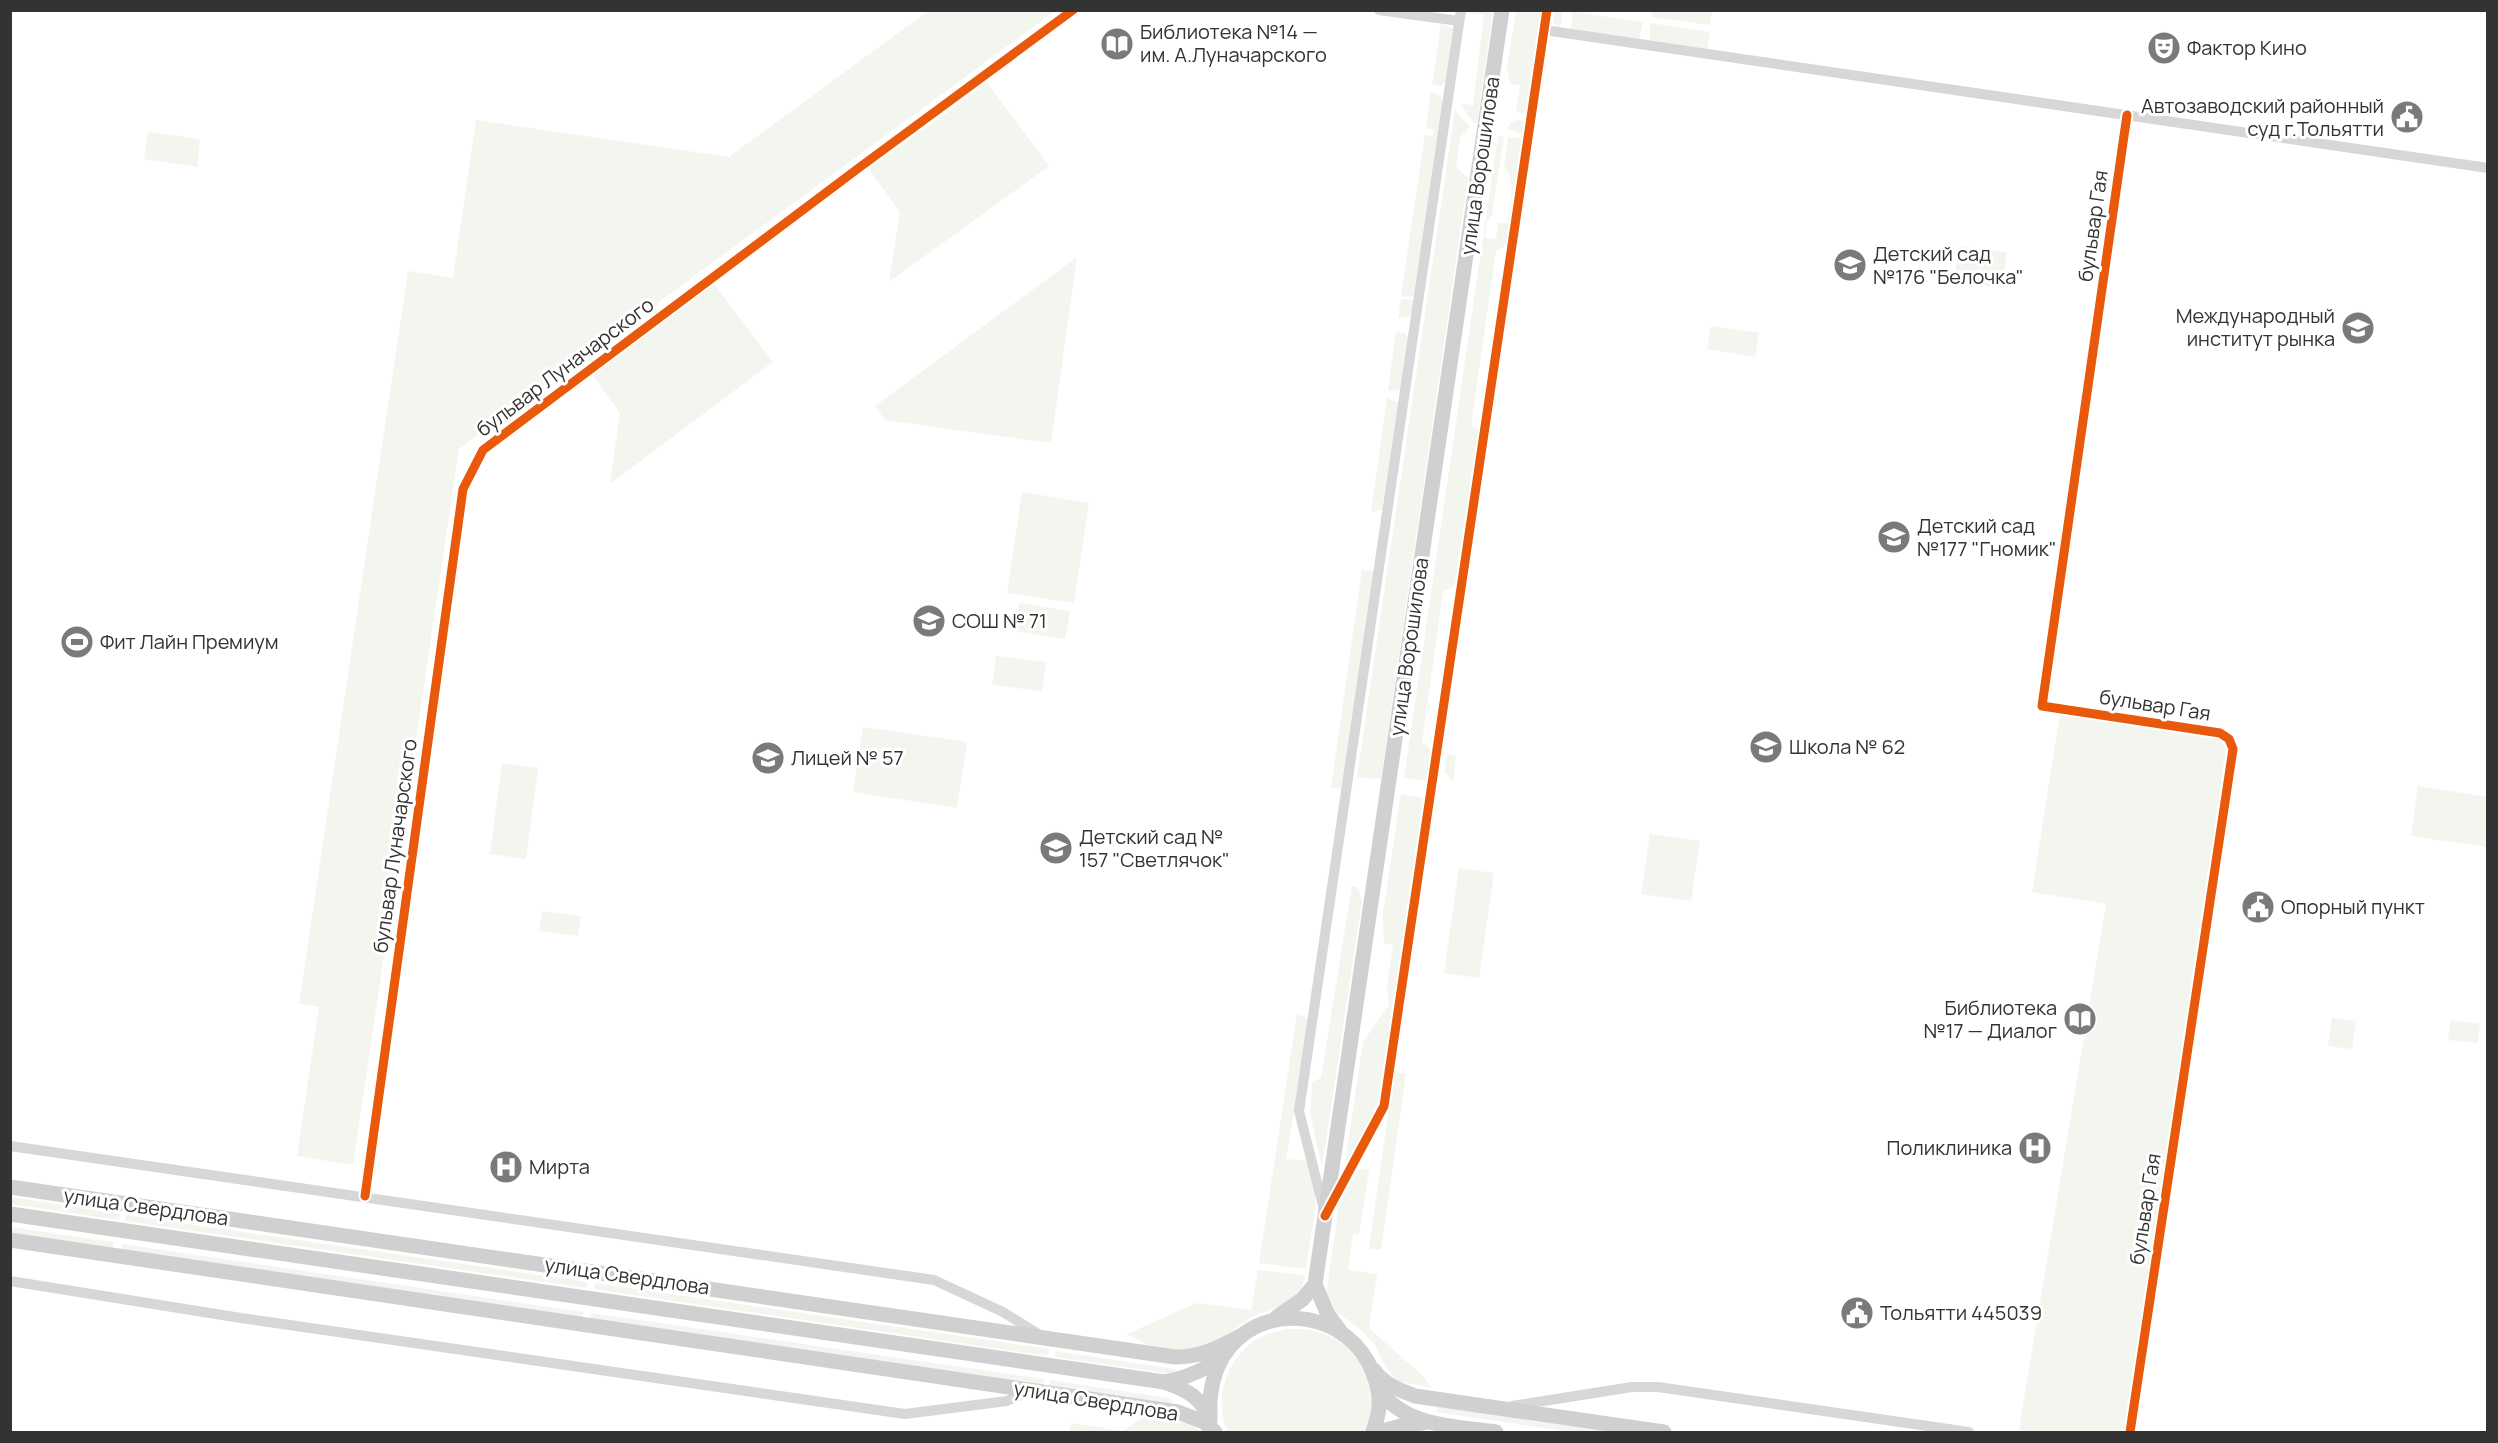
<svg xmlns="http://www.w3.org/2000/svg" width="2498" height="1443" font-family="Manrope,sans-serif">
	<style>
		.green { fill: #f2f6ee }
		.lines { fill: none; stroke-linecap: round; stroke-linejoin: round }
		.street { stroke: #d7d7d7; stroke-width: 10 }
		.secondary { stroke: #d0d0d0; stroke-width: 15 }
		.cycleway-casing { stroke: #fff; stroke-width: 13 }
		.cycleway { stroke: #e8590c; stroke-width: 9 }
		.labels { text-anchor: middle; stroke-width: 6; stroke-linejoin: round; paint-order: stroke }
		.poi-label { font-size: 20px; fill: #333; stroke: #fff; text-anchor: start }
		.street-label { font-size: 20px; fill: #333; stroke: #fff }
	</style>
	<rect width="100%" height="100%" fill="#fff"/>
	<!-- green -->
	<g class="green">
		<path d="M928,11H1055L459,449L353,1165L297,1156L319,1007L299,1004L408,271L453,278L476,120L729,157Z"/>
		<path d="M1469,11H1493L1477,123H1474L1460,104L1473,105L1484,14L1469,13Z"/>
		<path d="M1516,11H1541L1527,113L1516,112L1520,85L1510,84L1507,68Z"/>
		<path d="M1553,11H1563L1560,29L1553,22Z"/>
		<path d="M1653,11H1712L1710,25L1651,17Z"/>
		<path d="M1573,12L1643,22L1639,39L1570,31Z"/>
		<path d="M1650,23L1710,32L1707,49L1650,40Z"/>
		<path d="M1441,24L1453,29L1445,82L1442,86L1432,85Z"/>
		<path d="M987,83L1049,166L889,282L900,212L869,169Z"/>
		<path d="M1431,92L1440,95L1443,101L1414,297L1401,296L1425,135L1433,136L1434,130L1426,128Z"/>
		<path d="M1455,110L1470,127L1460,137L1456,167L1468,178L1381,779L1357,777Z"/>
		<path d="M1518,120L1525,121L1523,135L1507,128L1511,122Z"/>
		<path d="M148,132L200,139L197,167L144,159Z"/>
		<path d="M1498,136L1504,137L1492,215L1487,222L1485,238L1496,239L1498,223H1507C1510,205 1517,181 1504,167L1508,137L1523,139L1507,245L1496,251L1471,426L1477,428L1479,434L1459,583L1443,592L1422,742L1434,752L1429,781L1404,778Z"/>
		<path d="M1959,246L2007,252L2002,288L1954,281Z"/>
		<path d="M1077,257L1051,443L885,420L875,406Z"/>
		<path d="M714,284L773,362L610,484L620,413L592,375Z"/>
		<path d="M1401,299L1413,300L1412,314L1407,317L1398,318Z"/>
		<path d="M1711,326L1759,333L1755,357L1707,349Z"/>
		<path d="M1396,331L1405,333L1408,338L1401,387L1398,390L1388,391Z"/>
		<path d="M1387,398L1398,403L1382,510L1371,512Z"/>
		<path d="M1022,492L1089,503L1074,603L1007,593Z"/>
		<path d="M1362,570L1374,571L1343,789L1331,788Z"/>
		<path d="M1019,603L1070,611L1065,639L1014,631Z"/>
		<path d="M996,656L1046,662L1042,691L992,685Z"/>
		<path d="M2060,713L2227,741L2127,1432H2036L2019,1430L2106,904L2032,892Z"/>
		<path d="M863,727L967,742L957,808L853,792Z"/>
		<path d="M1447,754L1456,755L1453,781L1444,772Z"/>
		<path d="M502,763L538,768L526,859L490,854Z"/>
		<path d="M2418,786L2487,797V847L2411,836Z"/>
		<path d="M1401,794L1427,798L1380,1099L1344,1170L1363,1042L1389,1005L1387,986L1393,945L1384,943L1383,914Z"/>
		<path d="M1650,834L1700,841L1691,901L1641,894Z"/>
		<path d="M1459,868L1494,873L1479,978L1444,973Z"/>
		<path d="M1352,886L1358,887L1362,901L1322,1167L1310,1114L1312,1082L1321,1078Z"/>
		<path d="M542,911L581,916L578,936L539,931Z"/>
		<path d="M1297,1014L1308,1018L1309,1025L1286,1159L1310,1161L1316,1205L1306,1269L1259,1263Z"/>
		<path d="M2332,1018L2356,1021L2352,1049L2328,1046Z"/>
		<path d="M2451,1020L2480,1024L2477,1043L2448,1040Z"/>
		<path d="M1394,1072L1406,1074L1381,1250L1369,1249Z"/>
		<path d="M1362,1168L1369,1170L1359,1235L1353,1234L1348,1270L1377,1274L1369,1328L1424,1377L1432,1388L1398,1381L1385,1366L1375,1345L1361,1330L1333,1309L1326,1295L1339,1204L1357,1172Z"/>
		<path d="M11,1197L120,1214L119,1220L11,1204Z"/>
		<path d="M126,1215L587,1282V1288L125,1221Z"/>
		<path d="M11,1227L113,1242V1249L11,1234Z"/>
		<path d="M122,1244L583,1312L582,1318L121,1250Z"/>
		<path d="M1258,1270L1305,1275L1301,1292L1285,1305L1253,1316L1213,1344L1197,1351L1156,1349L1127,1334L1197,1303L1251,1310Z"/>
		<path d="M595,1283L1049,1349L1047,1356L594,1289Z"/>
		<path d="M591,1313L1044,1379L1043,1385L590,1319Z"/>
		<path d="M1286,1329C1293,1329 1302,1328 1309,1330C1358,1337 1382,1389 1366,1432H1228C1212,1398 1228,1353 1263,1336C1270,1333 1278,1332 1286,1329Z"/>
		<path d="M1055,1351L1175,1369L1178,1372L1173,1374L1055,1357Z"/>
		<path d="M1050,1380L1169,1398L1173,1401L1170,1403L1049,1386Z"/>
		<path d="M1437,1407L1610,1432H1571L1436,1412Z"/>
		<path d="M1143,1417L1187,1423L1203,1432H1069L1071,1423L1123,1431Z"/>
	</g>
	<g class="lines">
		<!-- street -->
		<g class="street">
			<path d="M1379,10L1459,21"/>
			<path d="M1544,30L2488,168"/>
			<path d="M2127,115L2042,706L2220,733L2229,739L2233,749L2130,1432"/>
			<path d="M10,1146L934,1280L1003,1312L1040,1335"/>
			<path d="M365,1196L463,489L483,450L860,167L1073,10"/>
			<path d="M1324,1210L1299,1111L1461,10"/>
			<path d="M1328,1211L1384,1106L1547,10"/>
			<path d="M10,1281L241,1318L905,1414L1007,1401L1029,1391"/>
			<path d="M1512,1406L1632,1387H1658L1969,1432"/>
		</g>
		<!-- secondary -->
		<g class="secondary">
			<path d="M10,1187L1175,1357C1201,1357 1218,1348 1240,1336"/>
			<path d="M10,1214L1164,1382C1187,1390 1202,1397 1210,1421"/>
			<path d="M10,1240L1178,1412L1204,1422L1215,1432"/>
			<path d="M1277,1317L1303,1299L1315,1284"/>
			<path d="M1340,1331L1327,1313L1315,1284L1502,10"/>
			<path d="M1374,1370C1384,1384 1399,1390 1415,1396L1664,1432"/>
			<path d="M1164,1382C1186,1378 1204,1371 1221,1357"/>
			<path d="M1379,1390C1406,1427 1454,1426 1496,1432"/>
			<path d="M1210,1417C1209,1396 1212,1374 1224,1355C1258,1302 1338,1308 1368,1362C1375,1376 1380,1390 1379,1406C1379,1415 1375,1424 1373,1432"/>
			<path d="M1379,1432L1404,1425L1423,1423"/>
		</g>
		<defs>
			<g id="cycleway">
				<path d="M2127,115L2042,706L2220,733L2229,739L2233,749L2130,1432"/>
				<path d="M365,1196L463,489L483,450L860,167L1073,10"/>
				<path d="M1325,1216L1384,1106L1547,10"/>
			</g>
		</defs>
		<!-- cycleway casing -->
		<use href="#cycleway" class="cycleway-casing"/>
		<!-- cycleway -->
		<use href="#cycleway" class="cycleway"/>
	</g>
	<!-- icons -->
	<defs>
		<symbol id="library-disc" viewBox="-11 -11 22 22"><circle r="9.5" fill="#7a7a7a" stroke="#fff"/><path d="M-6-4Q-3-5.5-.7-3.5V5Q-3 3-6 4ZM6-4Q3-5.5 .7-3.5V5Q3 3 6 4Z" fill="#fff"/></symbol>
		<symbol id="theatre-disc" viewBox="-11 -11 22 22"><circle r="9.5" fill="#7a7a7a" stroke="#fff"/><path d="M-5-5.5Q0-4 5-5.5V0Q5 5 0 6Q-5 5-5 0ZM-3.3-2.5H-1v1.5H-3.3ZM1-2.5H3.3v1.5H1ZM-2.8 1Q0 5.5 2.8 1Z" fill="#fff"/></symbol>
		<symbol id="civic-disc" viewBox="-11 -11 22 22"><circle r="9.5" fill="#7a7a7a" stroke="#fff"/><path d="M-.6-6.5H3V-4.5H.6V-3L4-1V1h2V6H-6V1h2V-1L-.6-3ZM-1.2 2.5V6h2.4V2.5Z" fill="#fff"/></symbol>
		<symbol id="school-disc" viewBox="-11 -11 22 22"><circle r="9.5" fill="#7a7a7a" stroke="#fff"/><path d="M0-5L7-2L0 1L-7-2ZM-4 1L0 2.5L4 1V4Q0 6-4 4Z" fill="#fff"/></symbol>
		<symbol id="university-disc" viewBox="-11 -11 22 22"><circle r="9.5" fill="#7a7a7a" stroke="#fff"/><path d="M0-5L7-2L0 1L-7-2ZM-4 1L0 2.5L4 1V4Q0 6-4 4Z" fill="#fff"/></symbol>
		<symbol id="stadium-disc" viewBox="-11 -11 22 22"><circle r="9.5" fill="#7a7a7a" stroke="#fff"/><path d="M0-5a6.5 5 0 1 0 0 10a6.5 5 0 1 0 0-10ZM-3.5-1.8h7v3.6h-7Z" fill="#fff"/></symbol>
		<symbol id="hospital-disc" viewBox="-11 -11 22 22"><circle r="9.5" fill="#7a7a7a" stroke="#fff"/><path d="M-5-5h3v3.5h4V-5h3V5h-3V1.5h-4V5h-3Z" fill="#fff"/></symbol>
	</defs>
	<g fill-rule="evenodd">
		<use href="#library-disc" x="1098" y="25" width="38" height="38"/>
		<use href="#theatre-disc" x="2145" y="29" width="38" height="38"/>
		<use href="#civic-disc" x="2388" y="98" width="38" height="38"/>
		<use href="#school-disc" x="1831" y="246" width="38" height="38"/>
		<use href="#university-disc" x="2339" y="309" width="38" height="38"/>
		<use href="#school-disc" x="1875" y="518" width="38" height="38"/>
		<use href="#school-disc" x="910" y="602" width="38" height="38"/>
		<use href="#stadium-disc" x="58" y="623" width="38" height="38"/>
		<use href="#school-disc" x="1747" y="728" width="38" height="38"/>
		<use href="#school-disc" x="749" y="739" width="38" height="38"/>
		<use href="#school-disc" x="1037" y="829" width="38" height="38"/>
		<use href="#civic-disc" x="2239" y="888" width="38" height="38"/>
		<use href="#library-disc" x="2061" y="1000" width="38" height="38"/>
		<use href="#hospital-disc" x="2016" y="1129" width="38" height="38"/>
		<use href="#hospital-disc" x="487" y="1148" width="38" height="38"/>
		<use href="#civic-disc" x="1838" y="1294" width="38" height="38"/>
	</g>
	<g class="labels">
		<!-- poi labels -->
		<g class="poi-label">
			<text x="1140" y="39">Библиотека №14 —<tspan x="1140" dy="23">им. А.Луначарского</tspan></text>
			<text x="2187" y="55">Фактор Кино</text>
			<text x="2384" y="113" text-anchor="end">Автозаводский районный<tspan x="2384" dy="23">суд г.Тольятти</tspan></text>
			<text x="1873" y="261">Детский сад<tspan x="1873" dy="23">№176 "Белочка"</tspan></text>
			<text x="2335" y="323" text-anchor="end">Международный<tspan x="2335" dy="23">институт рынка</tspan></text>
			<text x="1917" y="533">Детский сад<tspan x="1917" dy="23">№177 "Гномик"</tspan></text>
			<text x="952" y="628">СОШ № 71</text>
			<text x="100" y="649">Фит Лайн Премиум</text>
			<text x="1789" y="754">Школа № 62</text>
			<text x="791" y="765">Лицей № 57</text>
			<text x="1079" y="844">Детский сад №<tspan x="1079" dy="23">157 "Светлячок"</tspan></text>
			<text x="2281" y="914">Опорный пункт</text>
			<text x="2057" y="1015" text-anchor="end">Библиотека<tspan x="2057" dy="23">№17 — Диалог</tspan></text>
			<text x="2012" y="1155" text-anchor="end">Поликлиника</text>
			<text x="529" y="1174">Мирта</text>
			<text x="1880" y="1320">Тольятти 445039</text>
		</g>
		<!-- street labels -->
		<g class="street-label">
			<text transform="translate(1480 166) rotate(-82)" y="7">улица Ворошилова</text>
			<text transform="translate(2093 226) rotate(-82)" y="7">бульвар Гая</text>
			<text transform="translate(565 367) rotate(-37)" y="7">бульвар Луначарского</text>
			<text transform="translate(1409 647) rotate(-82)" y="7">улица Ворошилова</text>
			<text transform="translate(2155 705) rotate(9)" y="7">бульвар Гая</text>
			<text transform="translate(395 846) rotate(-82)" y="7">бульвар Луначарского</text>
			<text transform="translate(146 1207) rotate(8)" y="7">улица Свердлова</text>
			<text transform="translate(2145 1209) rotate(-81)" y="7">бульвар Гая</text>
			<text transform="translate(627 1276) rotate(8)" y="7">улица Свердлова</text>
			<text transform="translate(1096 1401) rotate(9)" y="7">улица Свердлова</text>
		</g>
	</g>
	<!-- border -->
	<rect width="2498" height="1443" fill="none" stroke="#333333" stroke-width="24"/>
</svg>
